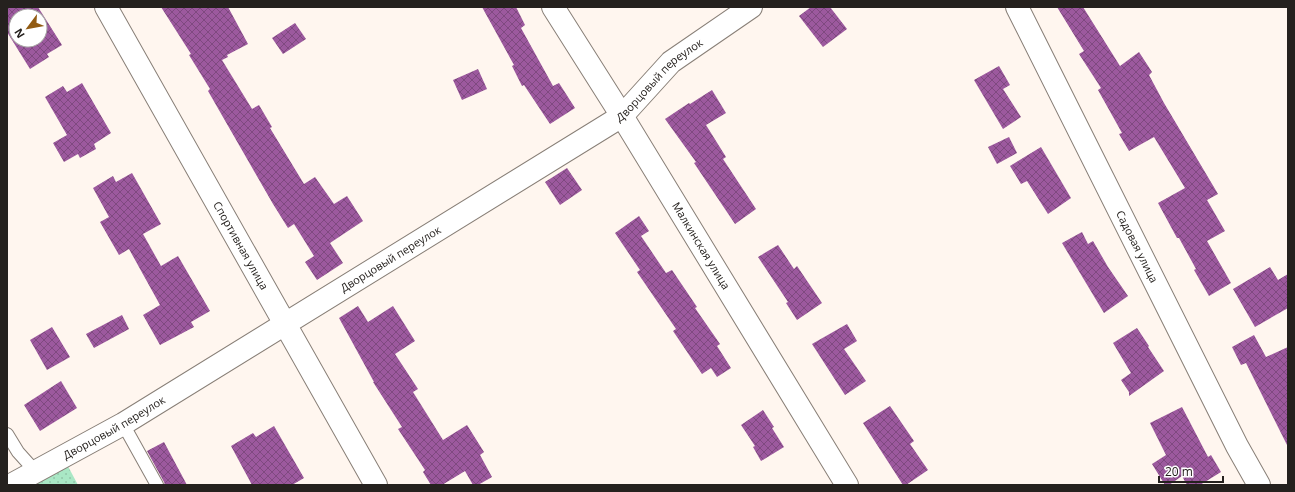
<svg xmlns="http://www.w3.org/2000/svg" width="1295" height="492" font-family="'Open Sans',sans-serif">
	<style>
		.grass { fill: url(#grass-dots) }
		.building { fill: url(#building-cross-hatch); fill-rule: evenodd }
		.lines { fill: none; stroke-linecap: round; stroke-linejoin: round }
		.service-casing { stroke: #887f77; stroke-width: 14 }
		.minor-casing { stroke: #887f77; stroke-width: 24 }
		.service { stroke: #fff; stroke-width: 12 }
		.minor { stroke: #fff; stroke-width: 22 }
		.labels { text-anchor: middle; stroke-width: 3; stroke-linejoin: round; paint-order: stroke }
		.street-label { font-size: 11px; fill: #25211e; stroke: #fff }
	</style>
	<defs>
		<pattern id="grass-dots" width="8" height="8" patternUnits="userSpaceOnUse"><rect width="8" height="8" fill="#a9e7c5"/><path d="M2 2h.1M6 6h.1" fill="none" stroke="#91c6a9" stroke-width="1.8" stroke-linecap="round"/></pattern>
		<pattern id="building-cross-hatch" width="8" height="8" patternUnits="userSpaceOnUse"><rect width="8" height="8" fill="#9c599e"/><path d="M0 0l8 8M0 8l8-8" fill="none" stroke="#7f4980"/></pattern>
	</defs>
	<rect width="100%" height="100%" fill="#fff6ef"/>
	<!-- grass -->
	<path class="grass" d="M63,457L78,485H11Z"/>
	<!-- building -->
	<g class="building">
		<path d="M7,7H38L62,45L47,54L49,57L30,69L7,32ZM16,16H40V40H16Z"/>
		<path d="M161,7H228L248,44L227,55L228,57L222,60L252,109L259,105L272,127L270,128L304,184L315,177L334,204L347,196L363,221L330,243L343,263L317,280L305,262L314,256L294,224L288,228L273,204L208,91L210,89L189,55L191,54Z"/>
		<path d="M482,7H516L525,25L521,28L553,86L559,83L575,108L550,124L524,85L522,86L512,66L514,65Z"/>
		<path d="M811,7H830L847,29L823,47L799,16Z"/>
		<path d="M1057,7H1083L1120,66L1139,52L1152,72L1149,75L1164,103L1218,194L1207,200L1225,231L1207,241L1231,283L1209,296L1194,270L1196,269L1179,238H1177L1158,203L1185,188L1154,137L1129,151L1119,134L1122,133L1098,90L1101,88L1079,54L1084,51Z"/>
		<path d="M295,23L306,39L283,54L272,38Z"/>
		<path d="M999,66L1010,85L1003,89L1021,117L1003,129L974,80Z"/>
		<path d="M478,69L487,89L462,100L453,80Z"/>
		<path d="M82,83L111,133L94,144L96,149L80,158L78,154L64,162L53,143L67,135L45,97L63,86L67,92Z"/>
		<path d="M712,90L726,113L706,125L726,157L723,159L756,209L735,224L694,163L696,162L665,119L689,103L690,104Z"/>
		<path d="M1009,137L1017,153L997,164L988,147Z"/>
		<path d="M1041,147L1071,198L1048,214L1027,181L1021,184L1010,166Z"/>
		<path d="M567,168L582,190L560,205L545,182Z"/>
		<path d="M132,173L161,224L143,234L161,266L178,256L210,311L191,322L194,327L160,345L143,315L160,305L129,249L119,255L100,222L109,217L93,188L113,176L116,182Z"/>
		<path d="M639,216L649,231L641,236L666,273L672,270L697,307L695,308L720,344L717,346L731,368L717,377L711,368L702,374L673,331L676,329L637,272L640,270L615,233Z"/>
		<path d="M1082,232L1088,244L1093,241L1108,267L1128,296L1104,313L1062,243Z"/>
		<path d="M778,245L794,269L797,266L822,303L797,320L786,303L788,302L758,257Z"/>
		<path d="M1270,267L1278,280L1288,274V308L1255,327L1233,289Z"/>
		<path d="M358,306L368,322L393,306L415,341L395,354L418,389L413,392L443,440L467,425L484,452L480,455L492,477L478,485H473L465,471L442,485H431L423,472L425,470L398,429L402,427L373,382H374L339,318Z"/>
		<path d="M122,315L129,329L94,348L86,334Z"/>
		<path d="M847,324L857,341L844,349L866,381L845,395L812,344Z"/>
		<path d="M52,327L70,357L47,370L30,340Z"/>
		<path d="M1137,328L1149,346L1148,347L1164,371L1129,396V392L1121,380L1131,373L1113,343Z"/>
		<path d="M1254,335L1266,357L1288,347V447L1246,363L1241,365L1232,347Z"/>
		<path d="M61,381L77,408L40,431L24,405Z"/>
		<path d="M890,406L914,441L910,444L928,470L906,485H903L863,423Z"/>
		<path d="M1182,407L1208,457L1211,455L1221,472L1200,485H1187L1182,476L1169,485H1165L1152,464L1166,455L1150,423Z"/>
		<path d="M763,410L774,427L772,428L784,447L761,461L753,447L755,446L741,425Z"/>
		<path d="M274,426L304,478L292,485H252L231,446L253,433L256,437Z"/>
		<path d="M164,442L187,485H165L164,482L147,451Z"/>
	</g>
	<g class="lines">
		<defs>
			<g id="service">
				<path d="M123,424L157,485"/>
				<path d="M7,434L18,452L36,472"/>
			</g>
			<g id="minor">
				<path id="s1" d="M106,7L376,485"/>
				<path id="s2" d="M553,7L622,116L847,485"/>
				<path id="s3" d="M1017,7L1237,446L1259,485"/>
				<path id="s4" d="M11,485L123,424L622,116L671,62L751,7"/>
			</g>
		</defs>
		<!-- service casing -->
		<use href="#service" class="service-casing"/>
		<!-- minor casing -->
		<use href="#minor" class="minor-casing"/>
		<!-- service -->
		<use href="#service" class="service"/>
		<!-- minor -->
		<use href="#minor" class="minor"/>
	</g>
	<g class="labels">
		<!-- street labels -->
		<g class="street-label">
			<text dy="4" stroke="none"><textPath href="#s4" startOffset="766">Дворцовый переулок</textPath></text>
			<text dy="4" stroke="none"><textPath href="#s2" startOffset="281">Малкинская улица</textPath></text>
			<text dy="4" stroke="none"><textPath href="#s1" startOffset="274">Спортивная улица</textPath></text>
			<text dy="4" stroke="none"><textPath href="#s3" startOffset="268">Садовая улица</textPath></text>
			<text dy="4" stroke="none"><textPath href="#s4" startOffset="442">Дворцовый переулок</textPath></text>
			<text dy="4" stroke="none"><textPath href="#s4" startOffset="118">Дворцовый переулок</textPath></text>
		</g>
	</g>
	<!-- border -->
	<rect width="1295" height="492" fill="none" stroke="#25211e" stroke-width="16"/>
	<!-- north arrow -->
	<g transform="translate(28 28) rotate(238)"><circle r="19" fill="#ffffff" stroke="#a8a6a5"/>
	<path d="M0-3L7 15L0 10L-7 15Z" fill="#925b12"/>
	<text y="-6" font-size="11" font-weight="bold" text-anchor="middle" fill="#25211e">N</text>
	</g>
	<!-- scale -->
	<path d="M1159 476v6h64v-6" fill="none" stroke="#25211e" stroke-width="2"/>
	<text x="1165" y="476" font-size="12" fill="#25211e" stroke="#ffffff" stroke-width="3" paint-order="stroke">20 m</text>
</svg>
